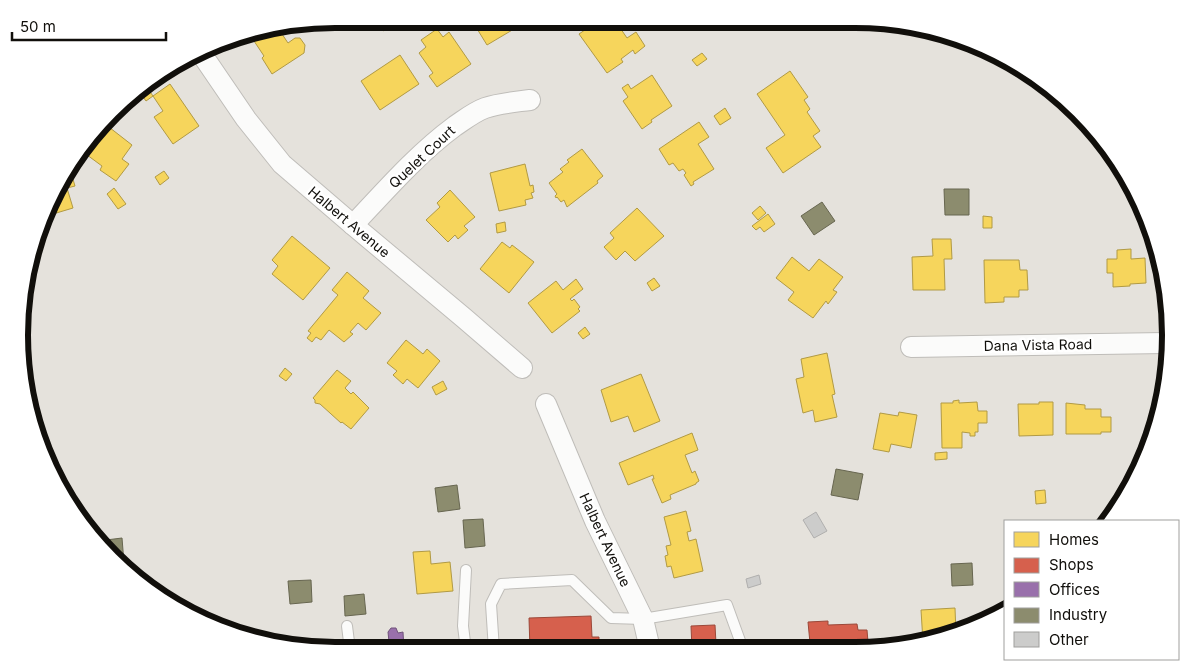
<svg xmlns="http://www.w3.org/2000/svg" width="1189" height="670" font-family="Inter,sans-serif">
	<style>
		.homes { fill: #f6d55c; stroke: #b19a44 }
		.shops { fill: #d6604d; stroke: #9b4839 }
		.offices { fill: #9970ab; stroke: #70537b }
		.industry { fill: #8c8c6e; stroke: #676650 }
		.building { fill: #cccccb; stroke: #b0afae }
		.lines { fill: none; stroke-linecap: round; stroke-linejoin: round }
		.service-casing { stroke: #bfbdb9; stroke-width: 12 }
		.minor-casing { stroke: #bfbdb9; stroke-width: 22 }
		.service { stroke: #fbfbfa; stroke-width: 10 }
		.minor { stroke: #fbfbfa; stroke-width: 20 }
		.labels { text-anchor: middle; stroke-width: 5; stroke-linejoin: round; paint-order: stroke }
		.street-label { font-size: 14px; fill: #110f0b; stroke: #fff }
		.rim { fill: none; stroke: #110f0b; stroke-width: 6 }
	</style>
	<rect width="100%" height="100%" fill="#e5e2dc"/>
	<!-- homes -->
	<g class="homes">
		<path d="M382,19H385L390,26L383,31L377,23Z"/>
		<path d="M471,19H513L519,26L487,45Z"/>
		<path d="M601,19H614L627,38L636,32L645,46L635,54L633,50L621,59L623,62L607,73L579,34Z"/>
		<path d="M278,28L288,43L295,38H300L305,45L304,53L272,74L262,58L264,56L254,41L272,29Z"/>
		<path d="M437,29L443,37L449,32L471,64L437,87L429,76L433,73L419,53L426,47L421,40Z"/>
		<path d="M702,53L707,59L697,66L692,60Z"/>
		<path d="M400,55L419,84L380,110L361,81Z"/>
		<path d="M790,71L808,97L804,100L810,109L807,112L820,131L813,136L821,147L783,173L766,148L785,135L757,94Z"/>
		<path d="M652,75L672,106L651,120L652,122L642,129L623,101L628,97L622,88L628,84L631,89Z"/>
		<path d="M170,84L199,126L173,144L154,117L163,111L153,96Z"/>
		<path d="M148,89L153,96L146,101L141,94Z"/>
		<path d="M725,108L731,118L720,125L714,116Z"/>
		<path d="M699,122L709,137L698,144L714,169L693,182L694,184L691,186L684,175L686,173L683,169L679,171L673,163L669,165L659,149Z"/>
		<path d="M105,124L132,145L122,159L129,164L116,181L100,170L102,166L83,152Z"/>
		<path d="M582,149L603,176L597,181L598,183L567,207L564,200L561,202L557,197L556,198L555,196L557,194L549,183L563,172L560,169L569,162L567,160Z"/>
		<path d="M525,164L530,186L533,185L534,192L531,193L533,198L525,200L526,205L499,211L490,173Z"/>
		<path d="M69,166L75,186L67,188L73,208L53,214L51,206Z"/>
		<path d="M164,171L169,178L160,185L155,177Z"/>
		<path d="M114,188L126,204L118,209L107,194Z"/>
		<path d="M450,190L475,217L464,226L468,230L458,239L455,235L448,242L426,220L440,207L437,203Z"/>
		<path d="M760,206L766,213L758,220L752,213Z"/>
		<path d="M637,208L664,236L635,261L625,251L616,260L604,247L614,238L610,233Z"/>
		<path d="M768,214L775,224L764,232L760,227L756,230L752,226Z"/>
		<path d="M983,216L992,217V228H983Z"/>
		<path d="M505,222L506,231L497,233L496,224Z"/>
		<path d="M292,236L330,268L303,300L272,274L278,266L272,260Z"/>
		<path d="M932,239H951L952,259H944L945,290H913L912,257L933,256Z"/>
		<path d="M502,242L510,248L512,245L534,262L509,293L480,269Z"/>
		<path d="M1131,249V259L1145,258L1146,283L1130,284V286L1113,287V273H1107V259H1117V250Z"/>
		<path d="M792,257L809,271L819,259L843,277L833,290L837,292L828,304L826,301L813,318L788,300L794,292L776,278Z"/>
		<path d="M984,260H1019L1020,270H1027L1028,290H1019V297H1004V302L985,303Z"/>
		<path d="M347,272L369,291L363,298L381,313L366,330L358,323L350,332L353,334L344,342L329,330L321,340L316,337L312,342L307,338L311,333L308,331L338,295L332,290Z"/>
		<path d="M654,278L660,286L652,291L647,283Z"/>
		<path d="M576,279L583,289L570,299L572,301L574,299L580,307L578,309L580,311L552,333L528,303L556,281L563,290Z"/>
		<path d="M585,327L590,334L583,339L578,333Z"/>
		<path d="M406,340L423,354L427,349L440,361L418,388L407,379L403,384L393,375L397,371L387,363Z"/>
		<path d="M827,353L835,394L832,395L837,417L815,422L813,410L803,413L796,379L804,377L801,359Z"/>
		<path d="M285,368L292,374L286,381L279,376Z"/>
		<path d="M337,370L351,381L345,388L351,394L353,392L369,408L351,429L342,422L341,423L320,404L315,403V400L313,398Z"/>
		<path d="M641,374L660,421L634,432L628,416L611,422L601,390Z"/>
		<path d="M443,381L447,389L436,395L432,387Z"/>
		<path d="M959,400V403L977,402L978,411H987V423H978V432H975V436H970V433L962,432V448H942L941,403H953V401Z"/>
		<path d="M1039,402H1053V435L1019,436L1018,404H1039Z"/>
		<path d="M1066,403L1085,405V409H1101V417H1111V432H1101V434H1066Z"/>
		<path d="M899,412L917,415L911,448L891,444L889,452L873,449L880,413L898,416Z"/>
		<path d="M692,433L698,450L685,455L692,473L695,471L699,481L696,483V484L670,495L671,499L662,503L652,479H654L653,475L628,485L619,463Z"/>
		<path d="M947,452V459L935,460V453Z"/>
		<path d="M1045,490L1046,503L1036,504L1035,491Z"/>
		<path d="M686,511L691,531L687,532L689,541L696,539L703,571L674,578L671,566L667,567L665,556L668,555L666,546L671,545L664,517Z"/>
		<path d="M430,551L431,564L450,562L453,591L417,594L413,552Z"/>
		<path d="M955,608L956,634L923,642L921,610Z"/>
	</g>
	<!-- shops -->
	<g class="shops">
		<path d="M591,616L592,637H599V650H530L529,618Z"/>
		<path d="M828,621V625L857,624L858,630H867L868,642L859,643V649H829V642L810,643L808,622Z"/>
		<path d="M715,625L716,644H719V647H722V649H692L691,626Z"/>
	</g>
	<!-- offices -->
	<path class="offices" d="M391,628H396L398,633L403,632L404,650H379V642H389L388,632Z"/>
	<!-- industry -->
	<g class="industry">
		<path d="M944,189H969V215H945Z"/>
		<path d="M822,202L835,221L814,235L801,216Z"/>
		<path d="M836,469L863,474L858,500L831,495Z"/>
		<path d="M457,485L460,509L438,512L435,488Z"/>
		<path d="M483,519L485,546L465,548L463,520Z"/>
		<path d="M122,538L124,563H121L98,544V541Z"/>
		<path d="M972,563L973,585L952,586L951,564Z"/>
		<path d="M311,580L312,602L290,604L288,581Z"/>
		<path d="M364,594L366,614L345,616L344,596Z"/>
	</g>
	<!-- building -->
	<g class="building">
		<path d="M816,512L827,531L814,538L803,520Z"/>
		<path d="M759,575L761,584L748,588L746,579Z"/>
	</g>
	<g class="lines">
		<defs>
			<g id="service">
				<path d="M347,626L350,650"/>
				<path d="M466,650L463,626L466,570"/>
				<path d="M494,650L491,604L501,584L572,580L611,618L643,619L727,605L743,649"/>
			</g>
			<g id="minor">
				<path d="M201,53L246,119L282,164L353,225L464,318L522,368"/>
				<path d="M353,225C385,191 417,154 455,126C464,120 474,112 485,108C499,103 515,102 530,100"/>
				<path d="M911,347L1165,343"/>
				<path d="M546,404L595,521L643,619L650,649"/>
			</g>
		</defs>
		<!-- service casing -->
		<use href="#service" class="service-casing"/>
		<!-- minor casing -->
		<use href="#minor" class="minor-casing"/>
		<!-- service -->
		<use href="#service" class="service"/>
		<!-- minor -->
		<use href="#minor" class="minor"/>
	</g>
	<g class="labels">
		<!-- street labels -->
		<g class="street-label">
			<text transform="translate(422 157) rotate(-43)" y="5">Quelet Court</text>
			<text transform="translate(349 222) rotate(40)" y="5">Halbert Avenue</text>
			<text transform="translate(1038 345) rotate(-1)" y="5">Dana Vista Road</text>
			<text transform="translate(605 540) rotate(65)" y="5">Halbert Avenue</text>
		</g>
	</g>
	<!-- crop -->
	<path d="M0 0H1189V670H0ZM335 28H855A307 307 0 0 1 1162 335V335A307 307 0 0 1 855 642H335A307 307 0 0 1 28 335V335A307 307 0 0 1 335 28Z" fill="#fff" fill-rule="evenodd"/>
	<path class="rim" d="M335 28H855A307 307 0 0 1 1162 335V335A307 307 0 0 1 855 642H335A307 307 0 0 1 28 335V335A307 307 0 0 1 335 28Z"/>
	<!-- legend -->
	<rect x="1004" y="520" width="175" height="140" fill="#ffffff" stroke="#a09f9d"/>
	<rect x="1014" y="532" width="25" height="15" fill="#f6d55c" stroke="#a09f9d"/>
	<text x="1049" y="545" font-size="15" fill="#110f0b">Homes</text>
	<rect x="1014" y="558" width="25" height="15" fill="#d6604d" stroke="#a09f9d"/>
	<text x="1049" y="570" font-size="15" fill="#110f0b">Shops</text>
	<rect x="1014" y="582" width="25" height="15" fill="#9970ab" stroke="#a09f9d"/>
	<text x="1049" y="595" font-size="15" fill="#110f0b">Offices</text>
	<rect x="1014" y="608" width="25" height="15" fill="#8c8c6e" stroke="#a09f9d"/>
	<text x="1049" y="620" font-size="15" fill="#110f0b">Industry</text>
	<rect x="1014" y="632" width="25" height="15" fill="#cccccb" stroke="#a09f9d"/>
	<text x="1049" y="645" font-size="15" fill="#110f0b">Other</text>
	<!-- scale -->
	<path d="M12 32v8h154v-8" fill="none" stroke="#110f0b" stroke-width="2.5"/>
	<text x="20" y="32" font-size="15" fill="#110f0b" stroke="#ffffff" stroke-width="4" paint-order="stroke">50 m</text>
</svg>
